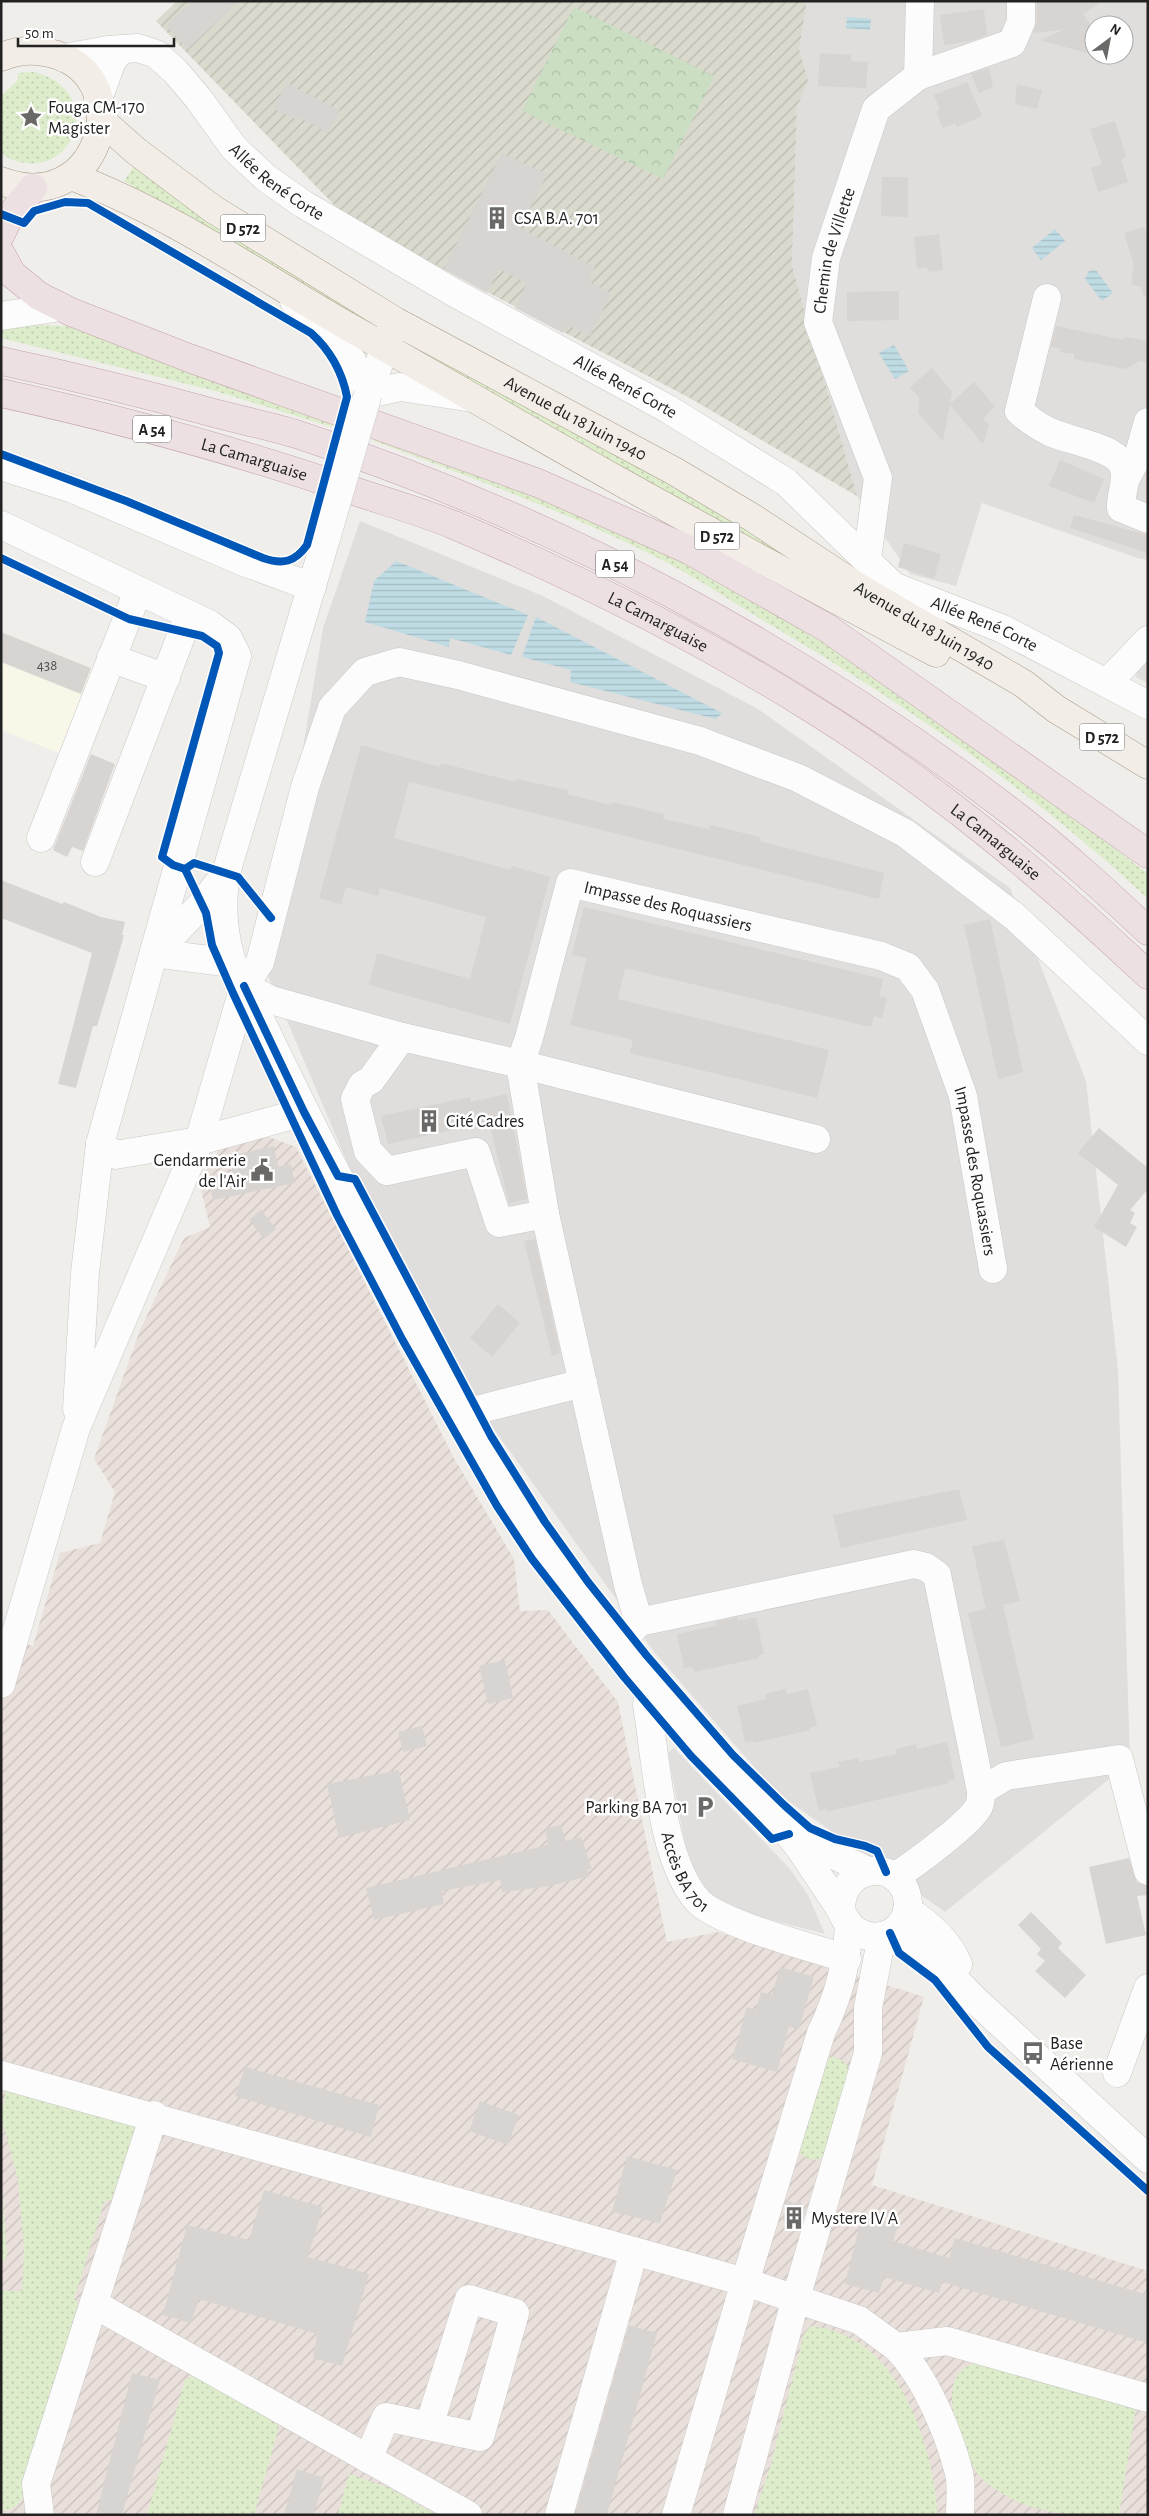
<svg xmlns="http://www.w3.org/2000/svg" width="1149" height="2516" font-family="'Alegreya Sans',sans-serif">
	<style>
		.residential { fill: #dfdedc; fill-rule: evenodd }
		.education { fill: #f8f7e8 }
		.military { fill: url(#military-furrows) }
		.construction { fill: url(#construction-furrows) }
		.grass { fill: url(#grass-dots) }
		.forest { fill: url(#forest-crowns) }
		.parking { fill: #e0dfde }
		.water { fill: url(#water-rules) }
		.building { fill: #d7d4d2 }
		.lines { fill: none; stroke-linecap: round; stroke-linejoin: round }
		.minor-casing { stroke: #c9c8c7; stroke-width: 29 }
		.major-casing { stroke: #a79c86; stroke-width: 29 }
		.highway-casing { stroke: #c5a2ac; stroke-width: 29 }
		.minor { stroke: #fdfcfc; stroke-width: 28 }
		.major { stroke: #f3ede7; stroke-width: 28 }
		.highway { stroke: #ece0e2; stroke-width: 28 }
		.minor-bridge-casing { stroke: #c9c8c7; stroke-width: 29; stroke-linecap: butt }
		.minor-bridge { stroke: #fdfcfc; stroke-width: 28 }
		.cycleway-casing { stroke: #fff; stroke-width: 11 }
		.cycleway { stroke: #0057b8; stroke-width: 8 }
		.labels { text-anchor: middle; stroke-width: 5; stroke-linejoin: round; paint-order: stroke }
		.number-label { font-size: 15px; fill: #4f4e4e }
		.shield { fill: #fff; stroke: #646464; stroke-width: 1 }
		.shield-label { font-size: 16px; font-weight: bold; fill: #222 }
		.poi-label { font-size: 18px; fill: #222; stroke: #fff; text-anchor: start }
		.street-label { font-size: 18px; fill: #222; stroke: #fff }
	</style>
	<defs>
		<pattern id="military-furrows" width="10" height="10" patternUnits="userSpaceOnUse" patternTransform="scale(1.25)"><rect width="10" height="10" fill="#eae0db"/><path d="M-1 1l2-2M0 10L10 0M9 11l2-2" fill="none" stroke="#c8c0bc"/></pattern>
		<pattern id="construction-furrows" width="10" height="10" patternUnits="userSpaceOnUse" patternTransform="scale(1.25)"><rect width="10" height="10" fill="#d9d9cd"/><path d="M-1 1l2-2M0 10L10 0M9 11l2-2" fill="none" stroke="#babab0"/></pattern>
		<pattern id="grass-dots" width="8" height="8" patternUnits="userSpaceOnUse" patternTransform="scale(1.25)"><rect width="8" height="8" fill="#ddeccb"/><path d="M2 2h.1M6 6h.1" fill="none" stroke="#bdcaae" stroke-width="1.8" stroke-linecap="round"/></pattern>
		<pattern id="forest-crowns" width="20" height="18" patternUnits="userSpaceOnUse" patternTransform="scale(1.25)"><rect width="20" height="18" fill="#cbdec1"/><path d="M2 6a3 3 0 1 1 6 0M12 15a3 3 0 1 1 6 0" fill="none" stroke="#aebea6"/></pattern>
		<pattern id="water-rules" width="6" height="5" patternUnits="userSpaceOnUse" patternTransform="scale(1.25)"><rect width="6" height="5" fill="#bfdbe3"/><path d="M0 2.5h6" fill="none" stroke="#a4bcc2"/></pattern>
	</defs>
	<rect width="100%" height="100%" fill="#f0eeeb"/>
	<!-- residential -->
	<g class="residential">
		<path d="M807,1H1148V560L1137,558L982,503L956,586L910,574L857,496L792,266L797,107L805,70L799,49ZM1094,25H1124V55H1094Z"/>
		<path d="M360,521L543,596L758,709L1010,888L1086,1081L1118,1370L1130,1762L945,1912L776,1792L655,1653L468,1393L358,1188L266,971L323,628Z"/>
		<path d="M1148,628V683L1136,677Z"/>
	</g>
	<!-- education -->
	<path class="education" d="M1,632L93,668L59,753L1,730Z"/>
	<!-- military -->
	<path class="military" d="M266,1136L296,1147L454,1458L514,1559L520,1611L548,1610L618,1702L667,1942L718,1932L924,1997L872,2185L1148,2271V2515H1V1638L33,1646L60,1553L100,1543L115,1492L94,1459L140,1330L184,1238L210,1227L199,1182L221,1146Z"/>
	<!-- construction -->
	<path class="construction" d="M177,1H807L799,49L808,80L797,107L792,266L857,496L688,397L418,256L340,211L156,21Z"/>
	<!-- grass -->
	<g class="grass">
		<path d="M34,72C102,89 79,170 26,163C17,162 8,159 1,153V96L18,80V73Z"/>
		<path d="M136,163L356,305L368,322H362L124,181Z"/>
		<path d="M44,325L79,327L334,418L332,427L215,391L1,338V329Z"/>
		<path d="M426,352L717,506L836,590L422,357L423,353Z"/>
		<path d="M375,433L559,502L673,552L802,624L989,750L1148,874V899C1034,792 903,703 769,624C734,603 700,580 664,561C571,513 471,478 374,441Z"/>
		<path d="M827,2057C839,2057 843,2060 850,2069L829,2152C818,2163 808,2162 797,2151Z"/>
		<path d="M13,2088L128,2119L138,2133L123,2195L104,2202L74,2299L85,2311L26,2494C19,2502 13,2513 1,2510V2291H22L24,2249L18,2180L1,2115L6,2091Z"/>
		<path d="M1,2182L7,2256L2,2264L1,2260Z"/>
		<path d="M811,2326C899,2335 932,2442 938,2515H754L770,2468L804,2334Z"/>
		<path d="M977,2362L1136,2407L1119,2515C1080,2515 1044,2516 1008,2497C999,2491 984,2483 978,2474C973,2469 971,2460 968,2454C956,2427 935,2374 977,2362Z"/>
		<path d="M195,2374L277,2422L279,2427L254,2515H147L185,2380Z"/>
		<path d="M349,2474L387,2487L437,2515H338Z"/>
	</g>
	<!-- forest -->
	<path class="forest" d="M574,7L714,76L663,179L522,111Z"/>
	<!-- parking -->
	<path class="parking" d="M674,1748L790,1869L808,1895L825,1934L733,1910L708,1892L688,1861L668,1753Z"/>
	<!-- water -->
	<g class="water">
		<path d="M847,17L871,19L870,30L846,28Z"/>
		<path d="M1055,229L1065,241L1041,260L1032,248Z"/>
		<path d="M1096,270L1113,293L1102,301L1085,279L1089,271Z"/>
		<path d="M894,345L909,371L895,379L879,353Z"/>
		<path d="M396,561L528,615L511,655L450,638L449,647L365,622L374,581Z"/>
		<path d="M536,617L722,713L716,719L570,682L571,670L522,657Z"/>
	</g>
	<!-- building -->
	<g class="building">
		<path d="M192,1H238L188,49L166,26Z"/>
		<path d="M1037,1H1102L1083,14L1094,29V55L1040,40L1066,29L1033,33L1037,22Z"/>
		<path d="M984,9L987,35L970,41L944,45L940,15Z"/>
		<path d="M820,53L851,55V61L868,62L866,88L818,86Z"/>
		<path d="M989,68L993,87L979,93L971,74Z"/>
		<path d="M967,82L982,116L957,127L956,123L943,128L936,112L940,110L934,95Z"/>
		<path d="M287,83L340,111L328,133L298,117L296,120L273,108Z"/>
		<path d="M1017,84L1042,90L1037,109L1015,104Z"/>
		<path d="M1115,121L1126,157L1121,159L1128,182L1098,192L1091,168L1102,165L1090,129Z"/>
		<path d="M502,153L547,174L520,228L595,267L588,281L611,293L590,336L567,325L563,333L515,308L527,283L499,269L487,293L444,269Z"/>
		<path d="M882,177H908V217L881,216Z"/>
		<path d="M1144,227L1148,237V296L1144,297L1141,287L1131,284L1134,265L1124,233Z"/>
		<path d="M939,234L943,270L928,272L927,267L917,269L914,237Z"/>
		<path d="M899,291V320L847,321V292Z"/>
		<path d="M1056,326L1124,340L1125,337L1148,341L1146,362L1140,361L1125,369L1074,359V354L1060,352L1061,348L1051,347Z"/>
		<path d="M932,368L952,392L950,404L974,382L995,407L983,418L989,425L983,444L950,405L943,441L918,413L919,398L910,387Z"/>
		<path d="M1060,460L1104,479L1094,503L1049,486Z"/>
		<path d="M1074,515L1148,535V553L1070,528Z"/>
		<path d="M904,543L941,554L934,579L898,567Z"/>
		<path d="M1,632L91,668L81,694L1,662Z"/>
		<path d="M361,745L440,767L441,763L515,782L516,779L568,790L567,794L611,805L612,802L664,814L663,819L709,829L710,825L760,837L759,841L884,873L879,899L409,782L394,838L511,870L512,866L550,877L510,1024L369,985L377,953L470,979L486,917L380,888L378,896L346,887L341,904L319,898Z"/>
		<path d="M91,754L115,764L83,851L72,847L67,857L53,850Z"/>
		<path d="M1,880L62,904L64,902L101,917L125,922L122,935H124L117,960L97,1026H93L76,1088L58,1084L92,953L1,918Z"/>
		<path d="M584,907L883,979L879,996L887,998L882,1018L874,1016L871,1027L625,968L618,999L829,1050L817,1098L630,1053L633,1040L570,1025L587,958L572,955Z"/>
		<path d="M990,919L1023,1072L998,1079L964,925Z"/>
		<path d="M507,1094L527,1199L509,1203L489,1122L388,1144L381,1116L470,1097L471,1102Z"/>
		<path d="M1099,1128L1148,1168V1189L1130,1210L1135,1213L1130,1223L1137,1227L1126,1247L1094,1227L1118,1185L1078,1153Z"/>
		<path d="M274,1146L278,1167L291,1164L295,1183L213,1200L208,1179L232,1174L228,1156Z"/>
		<path d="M261,1210L276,1229L264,1239L249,1220Z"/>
		<path d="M535,1239L560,1353L552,1356L524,1241Z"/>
		<path d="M498,1304L520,1323L492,1357L470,1338Z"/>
		<path d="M959,1489L967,1520L841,1548L833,1515Z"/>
		<path d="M1004,1540L1020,1601L1003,1605L1034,1739L1001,1747L968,1613L986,1609L972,1546Z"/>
		<path d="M737,1617L738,1621L756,1617L764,1654L758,1656L759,1658L694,1672L693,1667L684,1668L677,1634L716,1626V1622Z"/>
		<path d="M505,1660L513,1698L488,1704L479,1666Z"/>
		<path d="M786,1689L787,1694L808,1689L817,1726L809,1728L810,1730L753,1743V1741L745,1742L737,1706L766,1699L765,1694Z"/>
		<path d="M422,1726L427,1746L403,1752L398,1732Z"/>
		<path d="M947,1742L955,1779L948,1781L949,1783L826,1812V1809L819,1811L810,1773L840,1767L838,1762L858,1758L859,1762L897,1754L896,1749L916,1744L917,1749Z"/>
		<path d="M399,1770L410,1820L339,1838L327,1784Z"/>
		<path d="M561,1825L566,1841L581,1837L592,1869L587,1870L590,1876L545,1887L502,1892L500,1880L442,1891L444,1904L374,1920L366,1888L548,1845L545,1828Z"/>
		<path d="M1129,1858L1137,1882L1148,1886V1895L1137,1896L1146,1935L1106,1944L1089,1867Z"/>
		<path d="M1031,1912L1062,1943L1058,1948L1086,1975L1065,1998L1035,1971L1045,1961L1037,1954L1041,1949L1018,1925Z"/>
		<path d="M780,1967L814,1977L799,2029L789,2027L777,2072L732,2059L747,2007L756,2010L761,1992L772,1995Z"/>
		<path d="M245,2067L379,2105L371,2137L235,2096Z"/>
		<path d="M480,2101L519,2115L508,2145L469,2131Z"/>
		<path d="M627,2156L677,2170L660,2223L612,2212Z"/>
		<path d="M264,2190L323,2207L308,2257L369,2274L342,2366L313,2358L317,2334L199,2299L191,2323L163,2315L187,2225L249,2240Z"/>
		<path d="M787,2199L794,2204L800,2200L805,2211L802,2223L791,2229L783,2220Z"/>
		<path d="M862,2215L898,2225L893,2241L949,2258L955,2238L1148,2295V2343L942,2282L939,2293L884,2277L879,2293L845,2284Z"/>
		<path d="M629,2325L657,2333L607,2515H575Z"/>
		<path d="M132,2373L160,2380L122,2515H96Z"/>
		<path d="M297,2469L324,2478L314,2515H284Z"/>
	</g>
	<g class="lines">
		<defs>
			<g id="minor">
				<path id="s1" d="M64,58L108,50L138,48L156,54L175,71L198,98L234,148L266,178L303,204L453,292L668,409L786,482L893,586L1003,629L1148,705"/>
				<path d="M918,76L1012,43L1021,22V1"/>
				<path d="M98,99L112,61L121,50"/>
				<path d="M1047,298L1019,411C1028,419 1037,426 1048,431C1067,441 1115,446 1123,466C1129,479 1120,494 1121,508L1148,519"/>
				<path d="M294,301L349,355L368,394"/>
				<path d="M1,316L61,307"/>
				<path d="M368,394L400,387L473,398"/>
				<path d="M368,394L393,325"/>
				<path d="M1,466L73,489L244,562L312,587"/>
				<path d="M1126,478L1139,454L1148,422"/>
				<path d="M1,525L209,624L228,638L237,656L100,1144L85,1273L77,1409"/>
				<path d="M327,535L226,873C221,902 223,931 231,959C236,978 250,998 259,1017C282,1065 305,1112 329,1159C394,1281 455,1407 531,1524C561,1570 594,1615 627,1659C664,1708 711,1751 753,1797C770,1814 787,1830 801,1850C813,1868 825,1886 837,1904C844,1914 846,1926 858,1932C869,1938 882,1938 892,1932C902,1926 909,1914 908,1902C903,1857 841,1862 841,1909"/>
				<path id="s2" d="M862,555L868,552L878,478L818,322L826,258L876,109L918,76L920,1"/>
				<path d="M111,658L166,678"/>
				<path d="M1107,683L1148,640"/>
				<path d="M41,838L138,591"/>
				<path d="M95,862L189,615"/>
				<path d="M157,951L202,904L226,873"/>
				<path d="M154,953L232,963"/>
				<path d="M244,986L271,1000L402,1037L520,1064L545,1214L628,1585L639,1622L618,1646"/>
				<path d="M402,1037L371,1080L362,1085L355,1099L368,1151L387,1171L476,1152L499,1223L545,1214"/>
				<path id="s3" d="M816,1139L520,1064L529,1038L570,883L881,956L908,967L925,990L963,1096L993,1269"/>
				<path d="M100,1144L115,1155L199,1141L304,1112"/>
				<path d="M465,1413L583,1383"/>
				<path d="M639,1622L914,1564L926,1567L937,1575L981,1791C981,1795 981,1802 979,1806C971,1823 912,1866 894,1877"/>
				<path d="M1,1684L76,1428L199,1141L244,986L260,962L305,787L332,708L365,672L399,662L458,675L700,741L798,778L905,833L1014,916L1148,1041"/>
				<path id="s4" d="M650,1686L647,1705C656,1759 661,1861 698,1901C720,1924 814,1948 847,1959"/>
				<path d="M981,1791L1006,1776L1119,1759L1148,1871"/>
				<path d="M791,1835L868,1871"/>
				<path d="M907,1910C928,1923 948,1941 958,1964"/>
				<path d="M898,1928L927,1951L975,2000L1148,2159"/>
				<path d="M1117,2073L1148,1988"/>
				<path d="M1,2075L745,2282L859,2320L896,2347L947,2341L1148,2398"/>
				<path d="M94,2304L468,2515"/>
				<path d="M896,2347C925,2376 949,2433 959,2473C962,2485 960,2502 960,2515"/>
				<path d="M368,2459L386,2417L480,2437L515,2313L469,2299L429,2426"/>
				<path d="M40,2515L36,2484L154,2115"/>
				<path d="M559,2515L634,2251"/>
				<path d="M676,2515L745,2282L821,2033C839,1995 846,1968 849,1926"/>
				<path d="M737,2515L796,2298L868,2053V2008L882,1936"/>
			</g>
			<g id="major">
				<path d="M1,57C21,49 37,49 57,55C139,82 98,218 1,181"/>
				<path id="s5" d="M101,120L136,151L213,209L395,321L674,471L753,518L858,587L1024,684L1056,709L1148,765"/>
				<path d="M71,176C172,214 261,277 354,330C442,379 529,431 617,480C723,539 829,596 936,653"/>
			</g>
			<g id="highway">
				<path d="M1,234L9,217L33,188"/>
				<path d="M1,254L12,274L39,296L71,312L189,358L538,483L689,550L827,628L1148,854"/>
				<path d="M1,361C71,376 141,393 210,412C240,420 270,426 299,435C557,520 800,649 1015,815C1062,851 1105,891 1148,931"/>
				<path id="s6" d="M1,393C119,419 234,450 348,489C383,501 420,511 454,525C576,577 697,637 809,707C932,783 1043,876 1148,975"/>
			</g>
		</defs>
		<!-- minor casing -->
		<use href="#minor" class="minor-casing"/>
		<!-- major casing -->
		<use href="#major" class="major-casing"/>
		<!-- highway casing -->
		<use href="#highway" class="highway-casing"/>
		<!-- minor -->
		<use href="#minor" class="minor"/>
		<!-- major -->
		<use href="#major" class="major"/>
		<!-- highway -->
		<use href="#highway" class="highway"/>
		<defs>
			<path id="minor-bridge" d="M327,535L368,394"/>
		</defs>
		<!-- minor-bridge casing -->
		<use href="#minor-bridge" class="minor-bridge-casing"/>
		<!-- minor-bridge -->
		<use href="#minor-bridge" class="minor-bridge"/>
		<defs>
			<g id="cycleway">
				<path d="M1,214L24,223L34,211L65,202L88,203L311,333C331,351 342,371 347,397L307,545C295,562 283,565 263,558L126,501L1,454"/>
				<path d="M1,558L129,619L202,636L217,646L219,653L162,857L173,865L185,869L206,913L212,945L233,993L337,1215L402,1339L497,1506L532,1559L624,1677L691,1756L772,1839L789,1834"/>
				<path d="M185,869L194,863L238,877L271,918"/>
				<path d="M244,986L304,1112L338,1176L355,1179L491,1436L545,1522L588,1582L647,1656L733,1755L784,1805L810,1828L835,1839L865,1846L877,1851L886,1872"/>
				<path d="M890,1933L899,1953L935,1980L988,2047L1148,2191"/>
			</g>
		</defs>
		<!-- cycleway casing -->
		<use href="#cycleway" class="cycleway-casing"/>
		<!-- cycleway -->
		<use href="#cycleway" class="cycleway"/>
	</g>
	<!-- icons -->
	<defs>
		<symbol id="sight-bare" viewBox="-9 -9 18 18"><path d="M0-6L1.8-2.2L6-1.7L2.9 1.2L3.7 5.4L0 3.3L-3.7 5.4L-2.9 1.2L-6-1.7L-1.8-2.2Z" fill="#6a6968" stroke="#fff" stroke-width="2.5" paint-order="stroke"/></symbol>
		<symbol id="building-bare" viewBox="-9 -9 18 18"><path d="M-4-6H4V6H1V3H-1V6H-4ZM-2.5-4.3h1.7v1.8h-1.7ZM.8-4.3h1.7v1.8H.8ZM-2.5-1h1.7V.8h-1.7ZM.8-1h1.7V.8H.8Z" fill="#6a6968" stroke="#fff" stroke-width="2.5" paint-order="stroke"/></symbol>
		<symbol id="civic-bare" viewBox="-9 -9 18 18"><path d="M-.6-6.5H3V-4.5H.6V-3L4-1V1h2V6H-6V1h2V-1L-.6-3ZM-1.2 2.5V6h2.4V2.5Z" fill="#6a6968" stroke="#fff" stroke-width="2.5" paint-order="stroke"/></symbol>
		<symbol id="parking-bare" viewBox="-9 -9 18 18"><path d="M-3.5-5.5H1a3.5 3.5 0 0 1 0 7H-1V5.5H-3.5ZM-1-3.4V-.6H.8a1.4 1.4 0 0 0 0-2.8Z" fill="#6a6968" stroke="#fff" stroke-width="2.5" paint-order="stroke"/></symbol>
		<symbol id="bus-bare" viewBox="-9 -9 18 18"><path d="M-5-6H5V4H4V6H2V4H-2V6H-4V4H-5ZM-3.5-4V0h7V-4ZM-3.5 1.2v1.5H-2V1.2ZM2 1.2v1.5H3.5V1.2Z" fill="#6a6968" stroke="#fff" stroke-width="2.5" paint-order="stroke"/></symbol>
	</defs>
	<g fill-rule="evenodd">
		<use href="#sight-bare" x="15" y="101" width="32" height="32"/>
		<use href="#building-bare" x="481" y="202" width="32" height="32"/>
		<use href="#building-bare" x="413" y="1105" width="32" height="32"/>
		<use href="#civic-bare" x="246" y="1154" width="32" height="32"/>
		<use href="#parking-bare" x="689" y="1791" width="32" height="32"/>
		<use href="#bus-bare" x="1017" y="2037" width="32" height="32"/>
		<use href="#building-bare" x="778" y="2202" width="32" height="32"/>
	</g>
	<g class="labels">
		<!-- number labels -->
		<g class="number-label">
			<text x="47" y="670">438</text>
		</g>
		<!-- shield labels -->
		<g class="shield">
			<rect x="220.5" y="214.5" width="45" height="27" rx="4"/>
			<rect x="133" y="415.5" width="38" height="27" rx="4"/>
			<rect x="694.5" y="522.5" width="45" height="27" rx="4"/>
			<rect x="596" y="550.5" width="38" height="27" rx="4"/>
			<rect x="1079.5" y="723.5" width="45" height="27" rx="4"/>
		</g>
		<g class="shield-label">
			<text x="243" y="234">D 572</text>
			<text x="152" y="435">A 54</text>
			<text x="717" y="542">D 572</text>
			<text x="615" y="570">A 54</text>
			<text x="1102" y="743">D 572</text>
		</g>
		<!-- poi labels -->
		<g class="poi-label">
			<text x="48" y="113">Fouga CM-170<tspan x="48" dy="21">Magister</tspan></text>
			<text x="514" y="224">CSA B.A. 701</text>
			<text x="446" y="1127">Cité Cadres</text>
			<text x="246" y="1166" text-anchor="end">Gendarmerie<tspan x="246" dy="21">de l'Air</tspan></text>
			<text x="688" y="1813" text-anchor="end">Parking BA 701</text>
			<text x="1050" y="2049">Base<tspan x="1050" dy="21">Aérienne</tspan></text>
			<text x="811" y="2224">Mystere IV A</text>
		</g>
		<!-- street labels -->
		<g class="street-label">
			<text dy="6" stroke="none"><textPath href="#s1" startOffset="271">Allée René Corte</textPath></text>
			<text dy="6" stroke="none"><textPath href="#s2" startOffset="322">Chemin de Villette</textPath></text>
			<text dy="6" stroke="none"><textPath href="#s1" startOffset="676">Allée René Corte</textPath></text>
			<text dy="6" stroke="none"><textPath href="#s5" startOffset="562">Avenue du 18 Juin 1940</textPath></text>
			<text dy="6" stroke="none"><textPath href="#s6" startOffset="262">La Camarguaise</textPath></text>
			<text dy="6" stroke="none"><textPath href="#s6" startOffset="698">La Camarguaise</textPath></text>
			<text dy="6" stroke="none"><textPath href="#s1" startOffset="1111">Allée René Corte</textPath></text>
			<text dy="6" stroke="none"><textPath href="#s5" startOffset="968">Avenue du 18 Juin 1940</textPath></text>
			<text dy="6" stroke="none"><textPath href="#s6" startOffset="1102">La Camarguaise</textPath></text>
			<text dy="6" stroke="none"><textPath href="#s3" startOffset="594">Impasse des Roquassiers</textPath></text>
			<text dy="6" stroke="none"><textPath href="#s3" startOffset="1059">Impasse des Roquassiers</textPath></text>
			<text dy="6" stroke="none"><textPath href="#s4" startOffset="192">Accès BA 701</textPath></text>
		</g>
	</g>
	<!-- border -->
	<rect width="1149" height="2516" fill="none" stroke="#222222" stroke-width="5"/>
	<!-- north arrow -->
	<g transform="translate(1109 40) rotate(32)"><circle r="24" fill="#ffffff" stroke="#a7a7a7"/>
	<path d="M0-4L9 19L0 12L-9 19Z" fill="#6a6968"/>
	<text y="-8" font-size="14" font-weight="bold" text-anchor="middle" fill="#222222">N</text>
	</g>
	<!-- scale -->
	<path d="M18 38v8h156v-8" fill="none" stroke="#222222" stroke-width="2.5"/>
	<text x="25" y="38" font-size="15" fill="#222222" stroke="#ffffff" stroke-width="4" paint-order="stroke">50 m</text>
</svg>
